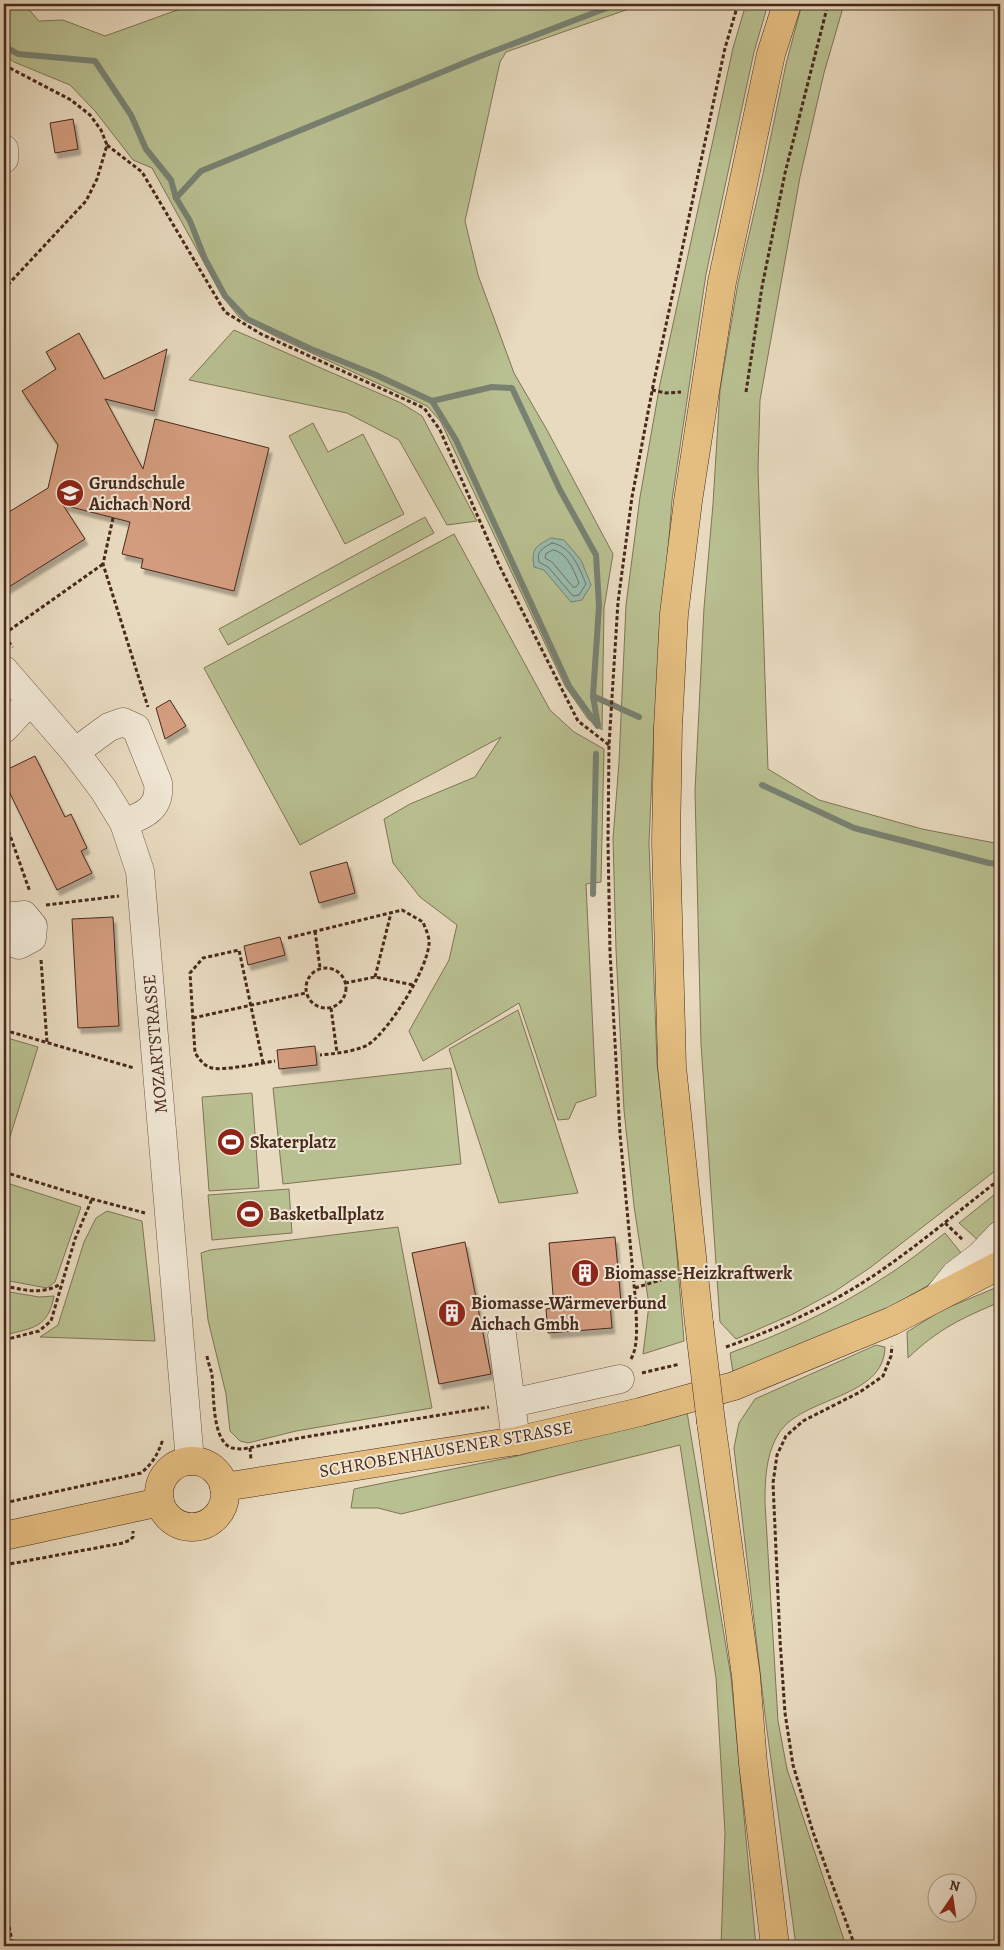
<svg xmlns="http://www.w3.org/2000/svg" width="1004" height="1950" font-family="Alegreya,serif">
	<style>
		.green { fill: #b8bf90; stroke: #807456 }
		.water { fill: #98bbac; stroke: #788172 }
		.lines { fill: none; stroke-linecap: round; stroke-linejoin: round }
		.shore { stroke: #707264; stroke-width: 1 }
		.stream { stroke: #788172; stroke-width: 6 }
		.building { fill: #d39c7e; stroke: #48291c; filter: url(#shadow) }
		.minor-casing { stroke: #705545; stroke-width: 29 }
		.major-casing { stroke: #48291c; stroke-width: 29 }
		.highway-casing { stroke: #48291c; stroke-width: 29 }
		.path { stroke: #48291c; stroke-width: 3; stroke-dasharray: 4 2.5; stroke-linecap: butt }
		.minor { stroke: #f0e7d5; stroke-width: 28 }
		.major { stroke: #e4bd80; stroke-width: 28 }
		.highway { stroke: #e4bd80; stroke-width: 28 }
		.highway-bridge-casing { stroke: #48291c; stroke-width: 29; stroke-linecap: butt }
		.highway-bridge { stroke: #e4bd80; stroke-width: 28 }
		.labels { text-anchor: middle; stroke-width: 4; stroke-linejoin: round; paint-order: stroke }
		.poi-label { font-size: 18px; font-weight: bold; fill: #48291c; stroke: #f0e7d5; text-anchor: start }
		.street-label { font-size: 18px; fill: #48291c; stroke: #f0e7d5 }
	</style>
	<defs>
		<filter id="shadow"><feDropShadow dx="3" dy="5.5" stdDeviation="1" flood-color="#0004"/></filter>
	</defs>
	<rect width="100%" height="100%" fill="#e8dabf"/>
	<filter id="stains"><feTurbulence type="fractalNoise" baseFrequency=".004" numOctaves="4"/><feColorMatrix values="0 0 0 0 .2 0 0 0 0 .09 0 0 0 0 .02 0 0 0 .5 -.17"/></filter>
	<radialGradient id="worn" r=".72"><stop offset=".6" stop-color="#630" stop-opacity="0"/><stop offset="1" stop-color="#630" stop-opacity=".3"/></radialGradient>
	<!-- green -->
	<g class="green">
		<path d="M4,4H24L39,21L63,20L105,36L194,4H643L506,52L500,62L465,221L478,275L514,373L547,430L613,554L604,608L602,730L588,719L565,686L441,422L427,406L279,338L239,317L223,297L152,168L133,160L95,111L70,85L14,62L4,55Z"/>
		<path d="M746,4H768L754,52L706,274L672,500L654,729L649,843L657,1063L671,1183L684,1341L643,1354L649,1305L634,1206L624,1110L616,950L613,839L619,762L626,605L640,497L660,384L733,48Z"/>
		<path d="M802,4H844L824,73L800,177L760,400L758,469L768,769L819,800L922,829L1000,844V1167L871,1267L834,1292L793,1314L736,1339L720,1322L701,1044L695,791L704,608L713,504L720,390L738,283L763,174L786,64Z"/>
		<path d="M234,330L401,403L422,416L477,521L447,525L399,440L347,413L189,380Z"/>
		<path d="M313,423L328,452L363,434L404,514L345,544L289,436Z"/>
		<path d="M425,517L434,533L228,645L219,629Z"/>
		<path d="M454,534L550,710L574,732L604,749L601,882L586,884L596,1096L576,1103L569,1119L558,1120L519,1003L423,1061L409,1031L449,960L457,925L420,897L393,863L384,819L410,804L475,777L501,737L300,845L204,668Z"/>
		<path d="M518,1010L578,1193L499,1203L449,1049Z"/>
		<path d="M4,1037L38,1047L4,1156Z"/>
		<path d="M451,1068L461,1164L283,1184L273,1088Z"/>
		<path d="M252,1093L259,1188L209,1191L202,1097Z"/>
		<path d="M4,1182L81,1207L55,1282L47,1288L4,1280Z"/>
		<path d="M289,1189L292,1233L212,1240L208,1195Z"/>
		<path d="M1000,1190V1222L980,1242L959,1223Z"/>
		<path d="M107,1211L142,1221L155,1341L40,1337L58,1325L84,1242L96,1218Z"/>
		<path d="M398,1227L432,1408L296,1431L248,1443L240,1441L230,1431L226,1394L208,1320L201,1253L210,1250Z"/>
		<path d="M945,1233L962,1254L927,1286L886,1309L733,1373L730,1353C782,1334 834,1310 880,1280C903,1266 924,1249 945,1233Z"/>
		<path d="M1000,1286V1302C962,1318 938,1329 908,1358L907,1332L942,1310Z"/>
		<path d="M4,1291L39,1297L54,1296C48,1328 33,1328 4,1335Z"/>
		<path d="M876,1345L885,1347C884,1399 803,1396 779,1433C766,1454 765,1478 765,1503L778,1721L787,1769L846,1946H796L766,1723L734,1448L739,1423L755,1399Z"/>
		<path d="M687,1412L731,1677L756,1946H721L725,1833L716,1678L680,1445L401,1514L378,1508H351L354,1489L517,1456Z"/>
	</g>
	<!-- water -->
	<path class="water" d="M551,538L564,540L581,560L591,585L582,600L571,602L544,570L534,567C531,548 536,546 551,538Z"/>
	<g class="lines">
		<!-- shore -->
		<g class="shore">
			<path d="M552,543C571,546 579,567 586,584L579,595L573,596L548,567L539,562C536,551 543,548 552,543Z"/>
			<path d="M553,550C567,552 574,571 579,583L576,587H573L552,562L545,558L546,554Z"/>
		</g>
		<!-- stream -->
		<g class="stream">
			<path d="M4,46L18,54L95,61L131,115L146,149L171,180L176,198L190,221L205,259L225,296L247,319L311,349L376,375L432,401L492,387L512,388L560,490L596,555L599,606L593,696L598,726"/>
			<path d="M176,198L201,171L481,56L617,4"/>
			<path d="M432,401L456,440L569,686L597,725"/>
			<path d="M593,696L639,717"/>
			<path d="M762,785L854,828L989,863L1000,864"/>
			<path d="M593,894L596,754"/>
		</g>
	</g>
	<!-- building -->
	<g class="building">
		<path d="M73,119L78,149L55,153L50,123Z"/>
		<path d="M79,333L104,379L167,349L154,411L105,399L143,469L155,419L269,448L234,591L141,568L143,559L122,554L130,522L63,505L85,539L4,590V515L48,488L58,445L22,391L56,369L46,352Z"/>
		<path d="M170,700L186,726L165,739L156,708Z"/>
		<path d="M35,756L65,817L71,814L87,848L81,851L92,873L57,890L4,781V771Z"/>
		<path d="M347,862L355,893L319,903L310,872Z"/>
		<path d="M113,917L119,1026L78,1028L72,919Z"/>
		<path d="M280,937L285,955L248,965L244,946Z"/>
		<path d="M315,1046L317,1065L279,1069L277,1050Z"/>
		<path d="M615,1237L621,1302L610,1303L612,1328L548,1333L546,1309L554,1308L549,1243Z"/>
		<path d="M465,1242L491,1374L439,1384L412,1253Z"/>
	</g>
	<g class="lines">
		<defs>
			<g id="minor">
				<path d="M4,149V159"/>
				<path d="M4,670L75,752L103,789L124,823L140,871L190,1461"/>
				<path d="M4,729L30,701"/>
				<path d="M75,752L109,727L123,722L136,728L158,783C161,808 145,815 124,823"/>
				<path d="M4,917L24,915L33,926L32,938L19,945L4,939"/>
				<path d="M939,1295L955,1275L980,1256L1000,1235"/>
				<path d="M502,1335L516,1441"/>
				<path d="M512,1403L620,1379"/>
			</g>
			<g id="major">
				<circle cx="192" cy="1494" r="33"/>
				<path d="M224,1487L516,1441L640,1412L734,1386L892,1321L1000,1265"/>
				<path d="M4,1536L160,1502"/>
			</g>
			<g id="highway">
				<path d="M699,1323L672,1067L666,843L668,727L674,614L688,501L722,282L771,54L787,4"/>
				<path d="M711,1422L746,1676L753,1763L775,1946"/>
			</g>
		</defs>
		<!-- minor casing -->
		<use href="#minor" class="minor-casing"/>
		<!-- major casing -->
		<use href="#major" class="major-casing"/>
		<!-- highway casing -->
		<use href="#highway" class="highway-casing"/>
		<!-- path -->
		<g class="path">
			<path d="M4,65L71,100L90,115L101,130L107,145L97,179L86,201L4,289"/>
			<path d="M107,145L142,172L225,312L261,334L424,408L440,430L499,565L578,721L609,745"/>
			<path d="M652,390L666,393L681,392"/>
			<path d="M746,392L762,287L785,173L828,4"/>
			<path d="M113,518L103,564L148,707"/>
			<path d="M4,634L103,564"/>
			<path d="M4,637L13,647"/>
			<path d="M4,812L6,824L30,892"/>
			<path d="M46,905L119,896"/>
			<path d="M315,931L320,968"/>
			<path d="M288,938L402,910L423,922C425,928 430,937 429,944C427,970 390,1029 369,1044C359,1051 332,1054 320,1055"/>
			<path d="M41,960L47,1042"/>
			<circle cx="326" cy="988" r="20"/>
			<path d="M375,977L391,913"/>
			<path d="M345,983L375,977L413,985"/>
			<path d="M331,1008L337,1053"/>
			<path d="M193,1018L306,993"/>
			<path d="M4,1030L134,1068"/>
			<path d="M263,1063L239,950L203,958L190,973L195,1053C200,1060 204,1066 212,1068C222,1071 262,1063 275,1061"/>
			<path d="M4,1172L92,1199L145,1213"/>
			<path d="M945,1223L963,1240"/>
			<path d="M4,1286C25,1290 41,1295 61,1284"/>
			<path d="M635,1288L670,1277"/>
			<path d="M4,1340L39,1331L51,1321L75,1239L92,1199"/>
			<path d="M726,1347C780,1328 832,1304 879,1272C921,1243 960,1210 1000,1179"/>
			<path d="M207,1356C208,1363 211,1369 212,1375C214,1393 212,1435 228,1446C232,1449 238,1449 243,1449L305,1437L489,1407"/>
			<path d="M631,1359C639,1345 636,1322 636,1306L620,1134L610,952L608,841L609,745L618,602L632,497L653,386L725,48L738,4"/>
			<path d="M642,1373L680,1364"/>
			<path d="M250,1448L251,1460"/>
			<path d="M4,1503L141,1473C153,1463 158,1454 163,1439"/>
			<path d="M4,1565L123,1543L130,1540L133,1537V1531"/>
			<path d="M4,1901L13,1946"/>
			<path d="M855,1946L813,1832L793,1765L785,1713L780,1640L773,1483L777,1455L786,1436L803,1421L860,1392L883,1376L891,1356L892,1346"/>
		</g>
		<!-- minor -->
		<use href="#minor" class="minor"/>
		<!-- major -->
		<use href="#major" class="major"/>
		<!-- highway -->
		<use href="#highway" class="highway"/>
		<defs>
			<path id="highway-bridge" d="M699,1323L711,1422"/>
		</defs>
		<!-- highway-bridge casing -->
		<use href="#highway-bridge" class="highway-bridge-casing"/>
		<!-- highway-bridge -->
		<use href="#highway-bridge" class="highway-bridge"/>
	</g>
	<!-- icons -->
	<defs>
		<symbol id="school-disc" viewBox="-11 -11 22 22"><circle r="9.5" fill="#8f2418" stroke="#f0e7d5"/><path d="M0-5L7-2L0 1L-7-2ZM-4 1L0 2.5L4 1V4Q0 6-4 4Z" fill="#fff"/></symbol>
		<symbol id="stadium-disc" viewBox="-11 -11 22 22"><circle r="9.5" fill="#8f2418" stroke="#f0e7d5"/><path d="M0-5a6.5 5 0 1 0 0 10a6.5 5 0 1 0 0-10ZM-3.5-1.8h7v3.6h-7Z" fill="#fff"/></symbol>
		<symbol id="building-disc" viewBox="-11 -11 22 22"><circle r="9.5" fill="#8f2418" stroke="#f0e7d5"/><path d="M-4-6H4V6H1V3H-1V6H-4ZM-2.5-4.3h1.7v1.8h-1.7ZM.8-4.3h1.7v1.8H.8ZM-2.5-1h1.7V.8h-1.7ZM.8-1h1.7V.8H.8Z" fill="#fff"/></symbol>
	</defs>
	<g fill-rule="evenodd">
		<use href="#school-disc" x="54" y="477" width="32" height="32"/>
		<use href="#stadium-disc" x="215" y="1126" width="32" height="32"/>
		<use href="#stadium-disc" x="234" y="1198" width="32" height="32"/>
		<use href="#building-disc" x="569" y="1257" width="32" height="32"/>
		<use href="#building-disc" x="436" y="1297" width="32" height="32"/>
	</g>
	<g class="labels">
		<!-- poi labels -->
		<g class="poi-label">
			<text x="89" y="489">Grundschule<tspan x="89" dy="21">Aichach Nord</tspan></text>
			<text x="250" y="1148">Skaterplatz</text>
			<text x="269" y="1220">Basketballplatz</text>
			<text x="604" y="1279">Biomasse-Heizkraftwerk</text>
			<text x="471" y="1309">Biomasse-Wärmeverbund<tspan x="471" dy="21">Aichach Gmbh</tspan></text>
		</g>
		<!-- street labels -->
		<g class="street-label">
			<text transform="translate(155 1044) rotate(-95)" y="6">MOZARTSTRASSE</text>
			<text transform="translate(446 1449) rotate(-10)" y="6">SCHROBENHAUSENER STRASSE</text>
		</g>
	</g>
	<!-- margin -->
	<rect width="1004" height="1950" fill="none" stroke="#e8dabf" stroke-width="20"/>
	<rect x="5" y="5" width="994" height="1940" fill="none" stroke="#48291c" stroke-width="2.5"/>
	<rect x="10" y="10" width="984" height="1930" fill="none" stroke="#48291c"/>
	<!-- north arrow -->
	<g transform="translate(952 1898) rotate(13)"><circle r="24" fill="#f0e7d5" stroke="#ad9b8b"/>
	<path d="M0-4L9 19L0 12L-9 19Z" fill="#8f2418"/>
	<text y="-8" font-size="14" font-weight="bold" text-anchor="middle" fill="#48291c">N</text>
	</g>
	<rect width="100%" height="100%" filter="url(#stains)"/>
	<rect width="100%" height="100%" fill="url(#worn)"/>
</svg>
